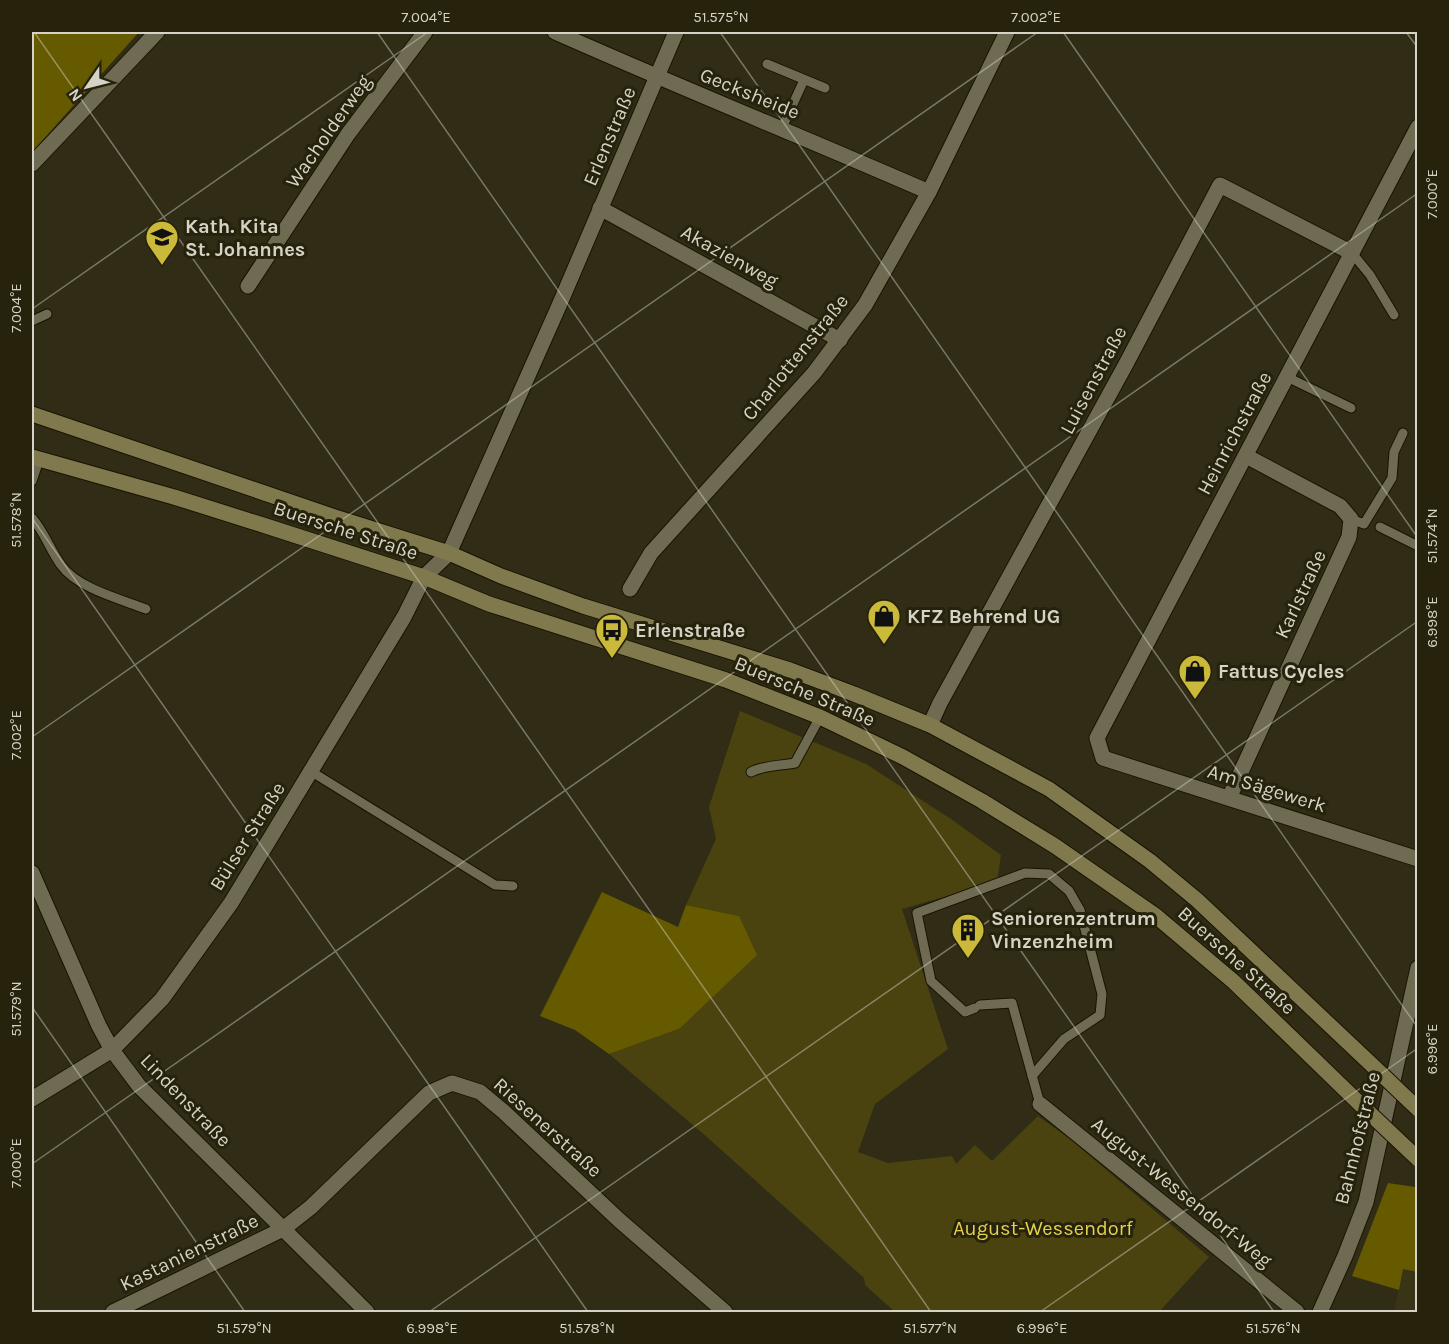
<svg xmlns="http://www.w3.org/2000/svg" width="1449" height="1344" font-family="Karla,sans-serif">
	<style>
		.built { fill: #383415 }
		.green { fill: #4a4310 }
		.forest { fill: #655a00 }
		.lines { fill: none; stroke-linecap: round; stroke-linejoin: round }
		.lane-casing { stroke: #181401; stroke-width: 11 }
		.street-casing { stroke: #181401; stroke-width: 17 }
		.secondary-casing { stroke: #181401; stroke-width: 17 }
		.lane { stroke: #6f6b52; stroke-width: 9 }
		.street { stroke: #6f6b52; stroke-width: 15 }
		.secondary { stroke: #80794d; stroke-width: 15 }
		.secondary-bridge-casing { stroke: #181401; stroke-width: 17; stroke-linecap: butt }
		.secondary-bridge { stroke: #80794d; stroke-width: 15 }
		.ticks { fill: none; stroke: #d4d3c5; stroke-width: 1.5; stroke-opacity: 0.45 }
		.labels { text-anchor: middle; stroke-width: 6; stroke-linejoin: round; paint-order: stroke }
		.street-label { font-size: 20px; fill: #d4d3c5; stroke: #26220b }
		.poi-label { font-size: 20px; font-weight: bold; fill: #d4d3c5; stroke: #26220b; text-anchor: start }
		.park-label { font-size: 20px; fill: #e4d14b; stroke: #26220b }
		.neatline { fill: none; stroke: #d4d3c5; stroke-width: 2 }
		.ticks-label { font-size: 15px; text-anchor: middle; fill: #d4d3c5 }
	</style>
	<rect width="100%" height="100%" fill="#302c15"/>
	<!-- built -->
	<path class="built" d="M1403,1269L1417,1272V1312H1394Z"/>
	<!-- green -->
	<path class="green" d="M740,711L866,764L951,819L1001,855L997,882L902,909L948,1049L875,1104L858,1152L888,1163L952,1156L956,1164L975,1145L992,1161L1038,1116L1070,1139L1209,1257L1159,1312H895L865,1285L864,1278L707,1137L609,1054L679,1029L739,916L686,905L716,839L709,807Z"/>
	<!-- forest -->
	<g class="forest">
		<path d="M32,32H139L32,152Z"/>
		<path d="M602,892L678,927L686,905L739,916L757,955L679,1029L609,1054L575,1030L540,1016Z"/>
		<path d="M1388,1183L1415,1187L1417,1189V1272L1403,1269L1399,1290L1352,1276Z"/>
	</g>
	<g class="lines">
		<defs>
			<g id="lane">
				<path d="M767,64L825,88"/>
				<path d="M782,128L804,80"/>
				<path d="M1352,253L1370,275L1394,315"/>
				<path d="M32,321L47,314"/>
				<path d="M1287,377L1351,408"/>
				<path d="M32,481L39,460"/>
				<path d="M32,518C44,531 50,550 61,565C77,588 120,599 146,609"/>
				<path d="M1351,519L1364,524L1392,478L1394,452L1403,433"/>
				<path d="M1380,527L1418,546"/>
				<path d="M312,772L495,885L513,886"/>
				<path d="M751,772C764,765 780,766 795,763L820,717"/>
				<path d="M980,1005L1012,1003L1040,1104"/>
				<path d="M975,1008L965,1012L931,981L917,913L1025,873L1049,874L1069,891L1080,910L1102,994L1100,1015L1064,1039L1032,1076"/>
			</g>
			<g id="street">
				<path d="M555,32C679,87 805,138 929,192"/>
				<path d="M1418,127L1097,738L1103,758L1418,859"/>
				<path d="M32,164L157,32"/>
				<path d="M600,208L840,340"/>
				<path d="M248,286L348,134L425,32"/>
				<path d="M630,589L651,553L814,373L865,305L929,192L1007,32"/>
				<path d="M930,725L940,703L1126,364L1220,185L1352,253"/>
				<path d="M1229,798L1349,537L1351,519L1340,506L1246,456"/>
				<path d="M32,873L99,1026L112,1050L139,1086L367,1312"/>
				<path d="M32,1099L112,1050L162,999L231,903L404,617L424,577L449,553L558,308L676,32"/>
				<path d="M1040,1104L1297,1312"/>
				<path d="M113,1312L283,1229L311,1207L429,1093L452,1083L480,1092L504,1112L619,1220L725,1312"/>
				<path d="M1320,1312L1345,1256L1366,1202L1418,968"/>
			</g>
			<g id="secondary">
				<path d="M32,414L335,517L449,553L501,576L583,606L790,670L854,694L930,725L1049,789L1150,861L1197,900L1373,1066"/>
				<path d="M32,457L174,497L266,526L424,577L489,604L726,680L820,717L903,757L982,801L1055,846L1156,916L1234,982L1362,1106"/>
			</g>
		</defs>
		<!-- lane casing -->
		<use href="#lane" class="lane-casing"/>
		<!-- street casing -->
		<use href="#street" class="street-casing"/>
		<!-- secondary casing -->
		<use href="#secondary" class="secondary-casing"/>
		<!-- lane -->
		<use href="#lane" class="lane"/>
		<!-- street -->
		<use href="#street" class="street"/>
		<!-- secondary -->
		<use href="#secondary" class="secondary"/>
		<defs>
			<g id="secondary-bridge">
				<path d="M1373,1066L1418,1109"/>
				<path d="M1362,1106L1418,1159"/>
			</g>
		</defs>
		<!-- secondary-bridge casing -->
		<use href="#secondary-bridge" class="secondary-bridge-casing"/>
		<!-- secondary-bridge -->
		<use href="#secondary-bridge" class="secondary-bridge"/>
	</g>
	<!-- ticks -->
	<path class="ticks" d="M34,32L931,1312M377,32L1274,1312M720,32L1418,1028M1063,32L1418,538M1406,32L1418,48M32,309L428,32M32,518L588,1312M32,737L1038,32M32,1007L245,1312M32,1164L1418,193M429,1312L1418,621M1040,1312L1418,1048"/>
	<!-- icons -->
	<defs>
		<symbol id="school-pin" viewBox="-11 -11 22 30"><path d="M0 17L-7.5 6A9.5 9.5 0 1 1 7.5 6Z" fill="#cbb939" stroke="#26220b"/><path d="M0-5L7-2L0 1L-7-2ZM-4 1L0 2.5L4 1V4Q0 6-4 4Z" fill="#111"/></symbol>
		<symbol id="shop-pin" viewBox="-11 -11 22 30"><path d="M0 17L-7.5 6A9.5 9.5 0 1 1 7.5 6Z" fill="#cbb939" stroke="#26220b"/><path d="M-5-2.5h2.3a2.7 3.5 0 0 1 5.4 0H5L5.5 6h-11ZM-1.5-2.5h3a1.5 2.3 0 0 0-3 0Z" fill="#111"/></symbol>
		<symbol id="bus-pin" viewBox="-11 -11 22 30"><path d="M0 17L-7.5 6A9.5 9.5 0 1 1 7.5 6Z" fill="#cbb939" stroke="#26220b"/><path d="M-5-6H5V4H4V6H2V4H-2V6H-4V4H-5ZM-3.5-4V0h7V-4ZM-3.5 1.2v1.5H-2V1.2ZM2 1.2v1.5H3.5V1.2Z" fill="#111"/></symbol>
		<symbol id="building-pin" viewBox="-11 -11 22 30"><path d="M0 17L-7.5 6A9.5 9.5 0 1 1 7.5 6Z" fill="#cbb939" stroke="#26220b"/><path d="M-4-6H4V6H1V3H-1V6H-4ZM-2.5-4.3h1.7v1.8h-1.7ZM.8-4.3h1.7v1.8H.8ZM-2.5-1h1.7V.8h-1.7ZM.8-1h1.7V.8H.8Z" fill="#111"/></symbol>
	</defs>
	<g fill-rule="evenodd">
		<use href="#school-pin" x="143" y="218" width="38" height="52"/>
		<use href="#shop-pin" x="865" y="597" width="38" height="52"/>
		<use href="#bus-pin" x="593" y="611" width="38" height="52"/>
		<use href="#shop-pin" x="1176" y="652" width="38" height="52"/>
		<use href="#building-pin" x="949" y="911" width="38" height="52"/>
	</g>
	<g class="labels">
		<!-- street labels -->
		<g class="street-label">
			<text transform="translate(750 93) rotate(22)" y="7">Gecksheide</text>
			<text transform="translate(328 131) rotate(-55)" y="7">Wacholderweg</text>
			<text transform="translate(609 136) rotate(-67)" y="7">Erlenstraße</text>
			<text transform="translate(730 256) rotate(29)" y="7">Akazienweg</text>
			<text transform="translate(795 357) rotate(-51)" y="7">Charlottenstraße</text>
			<text transform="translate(1093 380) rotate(-62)" y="7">Luisenstraße</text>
			<text transform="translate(1234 433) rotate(-62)" y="7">Heinrichstraße</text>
			<text transform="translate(346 530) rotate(18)" y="7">Buersche Straße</text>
			<text transform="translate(1300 594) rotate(-65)" y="7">Karlstraße</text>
			<text transform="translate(805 691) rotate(23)" y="7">Buersche Straße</text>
			<text transform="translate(1267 788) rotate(17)" y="7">Am Sägewerk</text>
			<text transform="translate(247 836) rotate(-58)" y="7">Bülser Straße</text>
			<text transform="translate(1237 960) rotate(42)" y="7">Buersche Straße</text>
			<text transform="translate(186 1100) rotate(46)" y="7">Lindenstraße</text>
			<text transform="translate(548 1127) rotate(42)" y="7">Riesenerstraße</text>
			<text transform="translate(1357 1138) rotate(-76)" y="7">Bahnhofstraße</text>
			<text transform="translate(1182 1192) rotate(39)" y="7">August-Wessendorf-Weg</text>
			<text transform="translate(189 1252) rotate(-26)" y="7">Kastanienstraße</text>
		</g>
		<!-- poi labels -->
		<g class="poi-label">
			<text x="185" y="233">Kath. Kita<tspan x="185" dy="23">St. Johannes</tspan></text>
			<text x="907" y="623">KFZ Behrend UG</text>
			<text x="635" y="637">Erlenstraße</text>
			<text x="1218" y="678">Fattus Cycles</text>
			<text x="991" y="925">Seniorenzentrum<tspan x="991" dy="23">Vinzenzheim</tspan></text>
		</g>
		<!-- park labels -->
		<g class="park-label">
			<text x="1043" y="1235">August-Wessendorf</text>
		</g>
	</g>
	<!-- border -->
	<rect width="1449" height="1344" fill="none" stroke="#26220b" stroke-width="66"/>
	<!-- north arrow -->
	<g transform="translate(87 87) rotate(235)" stroke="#26220b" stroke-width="4.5" paint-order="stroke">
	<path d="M0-4.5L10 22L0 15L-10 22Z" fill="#d4d3c5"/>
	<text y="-9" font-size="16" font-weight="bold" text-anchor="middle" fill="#d4d3c5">N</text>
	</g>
	<rect x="33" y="33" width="1383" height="1278" class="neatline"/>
	<g class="ticks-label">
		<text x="426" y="22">7.004°E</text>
		<text x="721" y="22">51.575°N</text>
		<text x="1036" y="22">7.002°E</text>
		<text transform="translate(1432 194) rotate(-90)" y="5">7.000°E</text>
		<text transform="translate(16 308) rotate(-90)" y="5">7.004°E</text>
		<text transform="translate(16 520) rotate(-90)" y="5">51.578°N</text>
		<text transform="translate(1432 536) rotate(-90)" y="5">51.574°N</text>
		<text transform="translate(1432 622) rotate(-90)" y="5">6.998°E</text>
		<text transform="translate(16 735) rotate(-90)" y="5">7.002°E</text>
		<text transform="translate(16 1009) rotate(-90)" y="5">51.579°N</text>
		<text transform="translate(1432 1049) rotate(-90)" y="5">6.996°E</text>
		<text transform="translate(16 1163) rotate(-90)" y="5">7.000°E</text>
		<text x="244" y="1333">51.579°N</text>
		<text x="432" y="1333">6.998°E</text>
		<text x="587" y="1333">51.578°N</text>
		<text x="930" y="1333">51.577°N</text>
		<text x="1042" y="1333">6.996°E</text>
		<text x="1273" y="1333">51.576°N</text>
	</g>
</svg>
